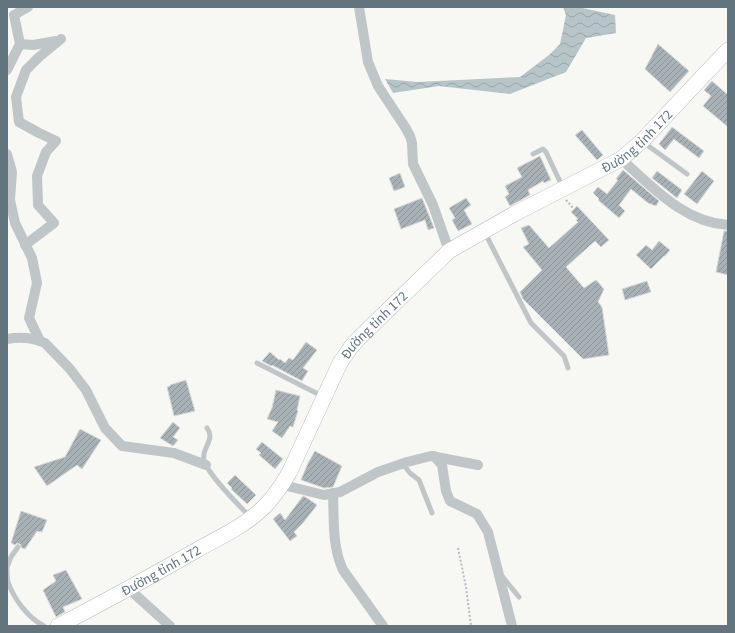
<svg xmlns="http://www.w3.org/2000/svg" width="735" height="633" font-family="'Source Sans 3',sans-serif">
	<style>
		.water { fill: url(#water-waves) }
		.building { fill: url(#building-hatch); stroke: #d9d9d7 }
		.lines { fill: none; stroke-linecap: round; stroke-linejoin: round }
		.secondary-casing { stroke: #b3b9bd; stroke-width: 16 }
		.path { stroke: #b8bcbf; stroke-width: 2; stroke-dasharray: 2 2; stroke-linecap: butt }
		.lane { stroke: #c0c5c8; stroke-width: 5 }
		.street { stroke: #c0c5c8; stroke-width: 10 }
		.secondary { stroke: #fff; stroke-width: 15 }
		.labels { text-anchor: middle; stroke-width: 4; stroke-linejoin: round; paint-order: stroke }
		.street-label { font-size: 14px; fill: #62757f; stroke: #fff }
	</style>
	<defs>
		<pattern id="water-waves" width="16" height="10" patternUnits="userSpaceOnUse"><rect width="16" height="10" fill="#b7c5c8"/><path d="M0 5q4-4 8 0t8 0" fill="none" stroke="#98a5a8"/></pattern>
		<pattern id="building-hatch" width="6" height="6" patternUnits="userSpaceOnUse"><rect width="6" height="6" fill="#a7b1b6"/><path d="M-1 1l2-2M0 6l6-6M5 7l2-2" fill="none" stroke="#8b9599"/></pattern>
	</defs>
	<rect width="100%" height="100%" fill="#f7f7f4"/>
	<!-- water -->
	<path class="water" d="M563,7H578L615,15L616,33L586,38L566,72L510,94L439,86L393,93L385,79L418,82L520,77L549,55L560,44L566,15Z"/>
	<!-- building -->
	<g class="building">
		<path d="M658,44L689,71L670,92L645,69Z"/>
		<path d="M712,81L728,95V127L703,106L711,96L704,90Z"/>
		<path d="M672,127L704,151L699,158L674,139L665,150L659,144Z"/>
		<path d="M582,130L603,155L597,160L575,135Z"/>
		<path d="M540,156L551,180L544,183L543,181L528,190L530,195L510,206L505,197L509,194L505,186L522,177L517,168Z"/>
		<path d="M623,170L659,201L656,206L648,203L631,189L619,205L625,211L619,218L598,200L599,199L593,193L598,187L607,194L618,180L616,179Z"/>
		<path d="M657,171L682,190L677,198L652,178Z"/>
		<path d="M702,171L714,181L697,204L684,194Z"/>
		<path d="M400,173L405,187L394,191L389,178Z"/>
		<path d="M422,198L434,228L428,230L425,220L401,229L394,209Z"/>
		<path d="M466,198L471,205L464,210L472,224L458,231L452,220L455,218L449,208Z"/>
		<path d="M577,206L609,240L601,247L595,241L566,267L584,288L596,280L604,289L598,302L602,307L609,355L583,359L523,299L520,292L542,270L523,247L529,244L521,228L529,225L549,248L578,222L576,220L578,219L571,212Z"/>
		<path d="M724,231H728V275L716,272Z"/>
		<path d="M659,241L670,250L665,256H664L651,269L636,255L646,245L652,250Z"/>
		<path d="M647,281L651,292L625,300L622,289Z"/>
		<path d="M306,342L317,350L303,368L308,371L302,381L272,365L271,366L262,361L270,352L279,360L280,359L285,363L289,358L293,360Z"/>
		<path d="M186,380L195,411L174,416L167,387L170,386V385Z"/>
		<path d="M276,390L300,396L297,410L298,411L293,427L290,426L282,438L272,431L278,422L267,419L272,408Z"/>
		<path d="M173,422L180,428L173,437L178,440L173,446L160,438Z"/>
		<path d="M80,429L101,440L82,469L77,465L47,486L34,467L65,457Z"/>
		<path d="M262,442L283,459L275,469L259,455L261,453L256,449Z"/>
		<path d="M315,451L342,466L333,487L324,488L301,480L308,463Z"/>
		<path d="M235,475L256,495L247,504L231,489L232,488L227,483Z"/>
		<path d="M303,496L307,498L317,505L303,523L294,532L297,536L290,541L273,519L280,513L285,520Z"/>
		<path d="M21,511L47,520L42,532L37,531L25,549L22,548L20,544L17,543L15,545L11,543Z"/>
		<path d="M66,570L82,599L63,607L65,612L56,617L43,590L56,581L53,575Z"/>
	</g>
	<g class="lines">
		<defs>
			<g id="secondary">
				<path id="s1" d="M58,626C104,602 150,577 195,551C218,538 245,526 264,507C274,497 282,485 289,473L340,363L351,347L359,338L449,251L514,214L621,159L642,141L705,74L728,50"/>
			</g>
		</defs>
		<!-- secondary casing -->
		<use href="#secondary" class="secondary-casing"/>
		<!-- path -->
		<g class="path">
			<path d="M566,200L574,209"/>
			<path d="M458,548L466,587L471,626"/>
		</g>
		<!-- lane -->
		<g class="lane">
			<path d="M643,142L687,174"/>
			<path d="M533,154L543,149L546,152L563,188"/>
			<path d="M485,233L531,323L564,356L568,368"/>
			<path d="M257,363L322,396"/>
			<path d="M207,428C216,440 201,448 204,460C207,474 239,505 250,517"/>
			<path d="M402,463L410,473L419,480L432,513"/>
			<path d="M7,567L11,557L18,547"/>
			<path d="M7,569C7,573 7,578 8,582C14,599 28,618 44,626"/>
			<path d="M502,576L519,597"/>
		</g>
		<!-- street -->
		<g class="street">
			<path d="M359,7L368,62L378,86L405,127L410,136L412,143L413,164L433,205L449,251"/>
			<path d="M20,44L14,15L28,7"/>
			<path d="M7,70L20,44L33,45L56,41"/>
			<path d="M7,154L12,172L10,200L15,223L32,258L37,283L29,318L40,341"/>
			<path d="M621,159C653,187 683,222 728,225"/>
			<path d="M25,245L54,223L38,205L37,176L46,152L56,141L39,133L19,122L16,97L26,70L39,57L61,39"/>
			<path d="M7,339C19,337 34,338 45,343L70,369L86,390L105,428L122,446L174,453L206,465"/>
			<path d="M434,456L442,465L446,491L450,501L477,514L488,532L512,626"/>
			<path d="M283,485L324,495L340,492L378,472L407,462L431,456L478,465"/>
			<path d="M333,493C334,518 332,547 343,570L383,626"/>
			<path d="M129,589L170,626"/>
		</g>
		<!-- secondary -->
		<use href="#secondary" class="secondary"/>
	</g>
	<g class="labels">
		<!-- street labels -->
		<g class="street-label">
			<text dy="5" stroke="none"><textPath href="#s1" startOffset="777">Đường tỉnh 172</textPath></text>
			<text dy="5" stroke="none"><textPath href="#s1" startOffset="453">Đường tỉnh 172</textPath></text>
			<text dy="5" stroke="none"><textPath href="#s1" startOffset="117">Đường tỉnh 172</textPath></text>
		</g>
	</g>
	<!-- border -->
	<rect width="735" height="633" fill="none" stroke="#62757f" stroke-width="16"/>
</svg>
